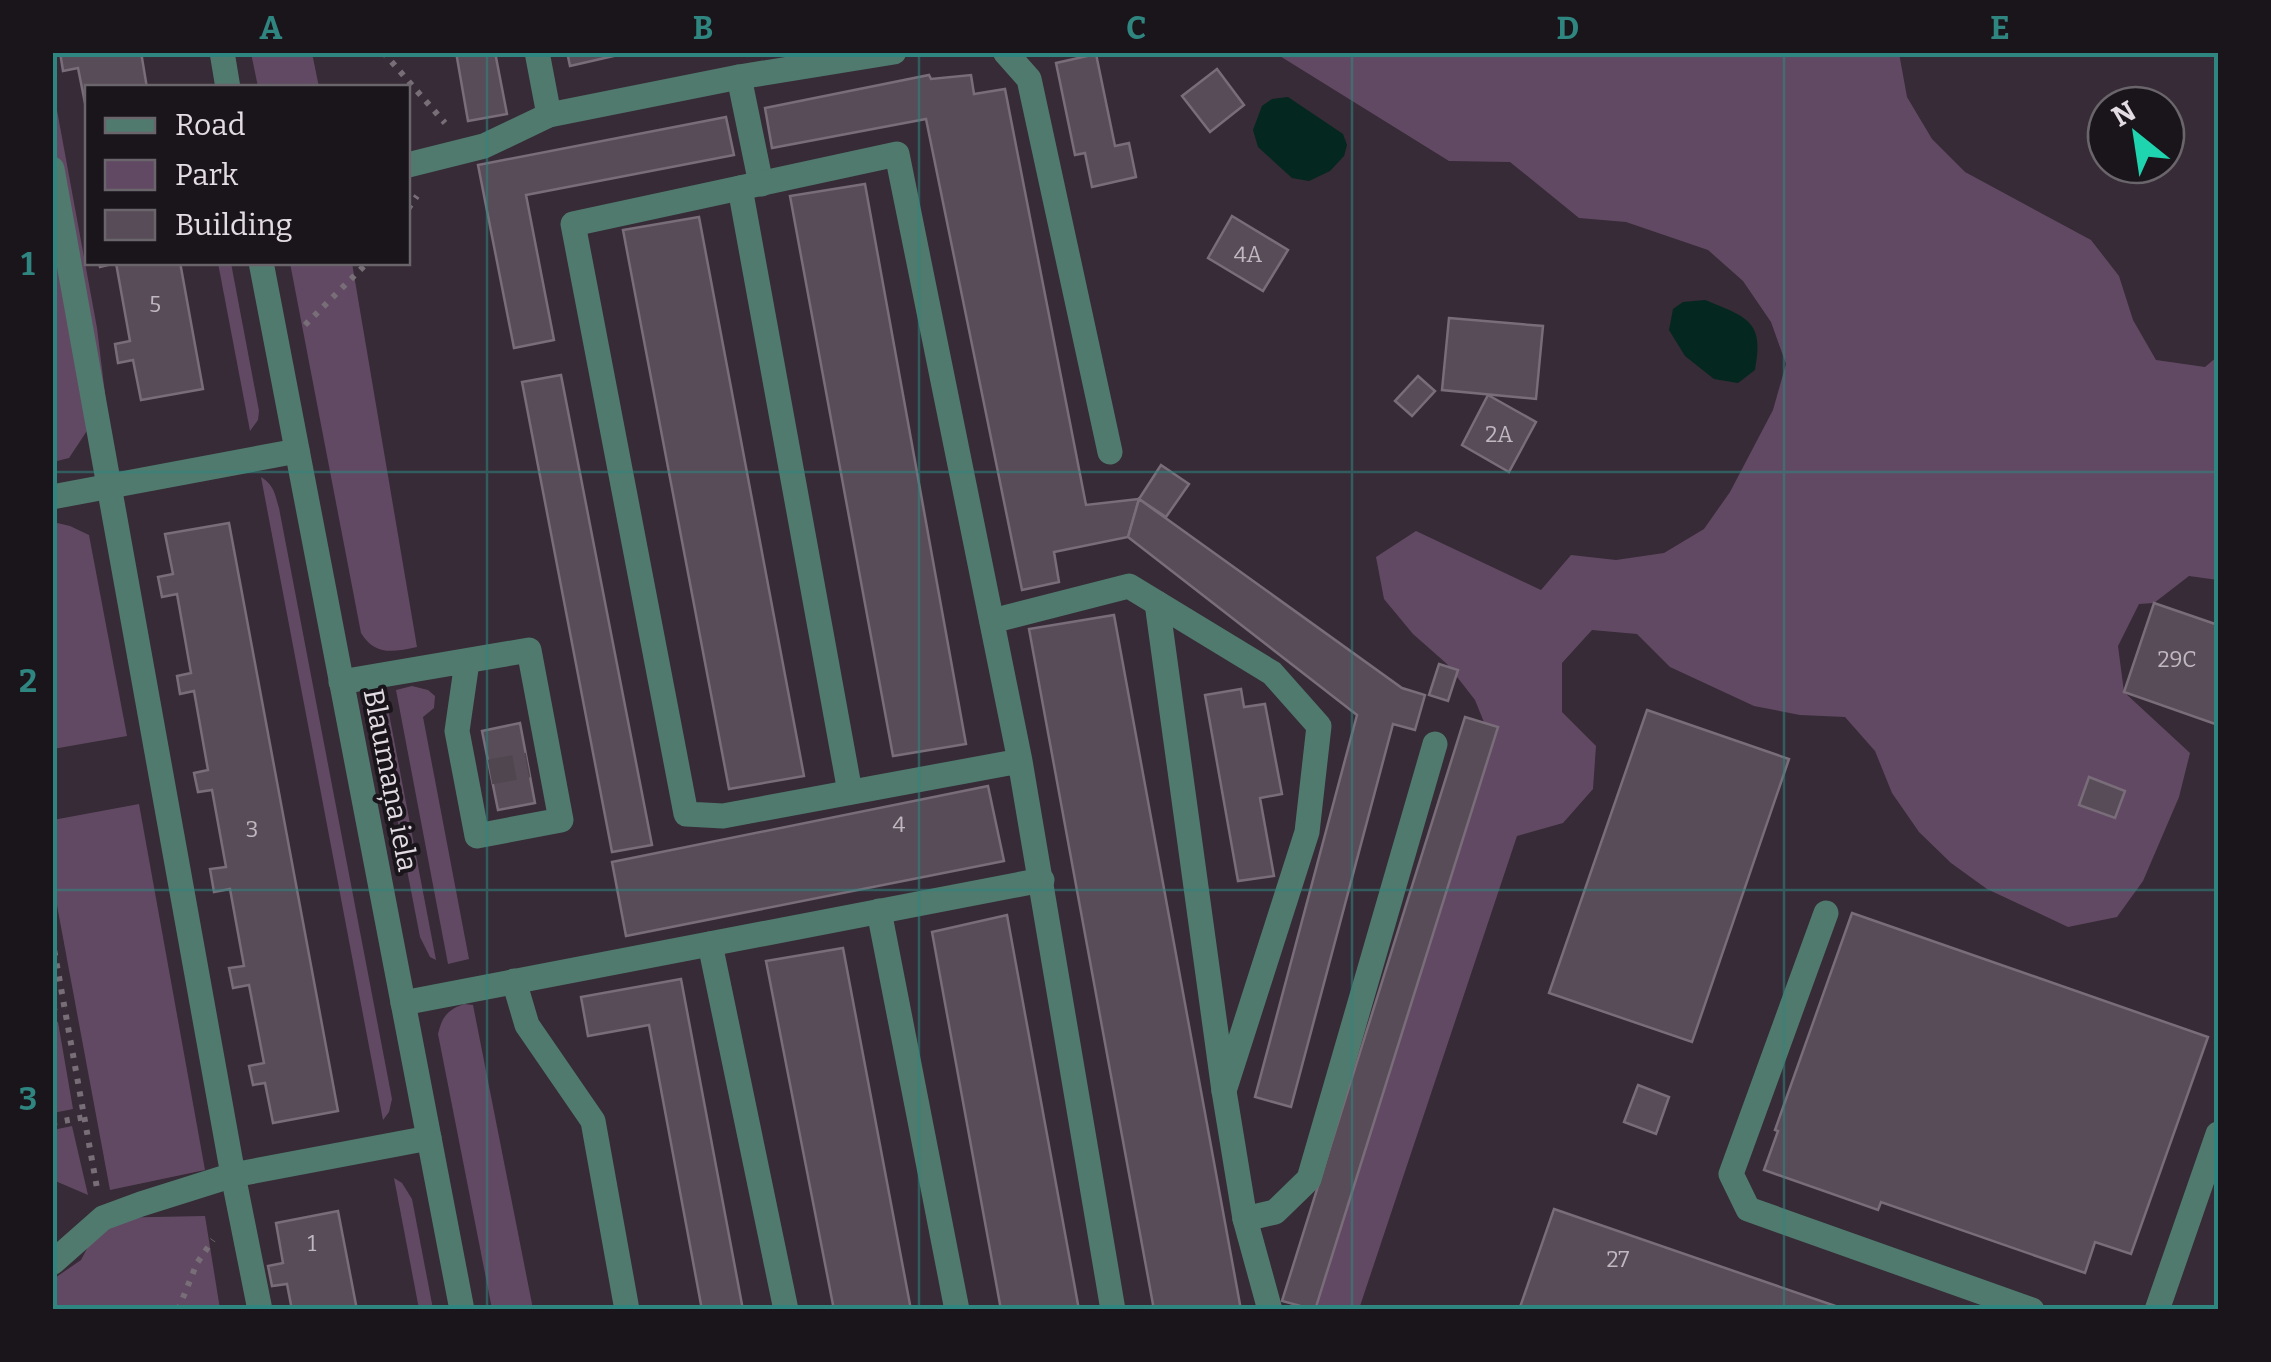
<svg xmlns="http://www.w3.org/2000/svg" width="2271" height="1362" font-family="Bitter,serif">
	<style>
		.green { fill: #624963 }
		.water { fill: #04271f }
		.building { fill: #584c58; stroke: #796d7a; stroke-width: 2.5 }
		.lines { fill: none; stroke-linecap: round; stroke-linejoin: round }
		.minor-tunnel { stroke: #504650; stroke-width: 25; stroke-dasharray: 25 12; stroke-linecap: butt }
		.path { stroke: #776e77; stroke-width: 6; stroke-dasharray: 5 8; stroke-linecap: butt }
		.minor { stroke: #507a6e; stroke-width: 25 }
		.grid { fill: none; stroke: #2f8580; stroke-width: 2.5; stroke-opacity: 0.55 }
		.labels { text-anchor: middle; stroke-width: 8; stroke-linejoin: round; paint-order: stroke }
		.number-label { font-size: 22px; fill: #c0b8c0 }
		.street-label { font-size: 28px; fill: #e3dce3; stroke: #1a151b }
		.neatline { fill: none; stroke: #2f8580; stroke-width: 4 }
		.grid-label { font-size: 32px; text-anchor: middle; font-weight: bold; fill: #2f8580 }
	</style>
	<rect width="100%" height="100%" fill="#362b36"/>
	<!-- green -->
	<g class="green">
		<path d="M251,53H312L319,87H258Z"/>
		<path d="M1275,53H1899L1907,97L1932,139L1965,172L2091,240L2119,276L2133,320L2156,360L2205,367L2218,356V580L2189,576L2154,603L2139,604L2118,646L2124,692L2190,753L2179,797L2143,881L2117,917L2068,927L1987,889L1951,863L1919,832L1892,793L1875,751L1845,717L1800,715L1754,706L1670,667L1637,634L1592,630L1562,663V712L1596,746L1593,789L1563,823L1517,836L1359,1309H1304L1492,742L1475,700L1447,664L1413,634L1384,599L1376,557L1416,531L1541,590L1571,555L1616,560L1664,553L1704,529L1730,492L1773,410L1786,364L1771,322L1743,281L1708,250L1626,222L1579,218L1510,162L1449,161Z"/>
		<path d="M52,83L97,328L106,402L69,458L53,462Z"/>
		<path d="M218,263H231L259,411L258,420L250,431Z"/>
		<path d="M290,263H352L417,647C393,652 375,656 361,633Z"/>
		<path d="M261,477C274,485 275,494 279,508L392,1099L389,1112L383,1120Z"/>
		<path d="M53,522L70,526L89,535L127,736L53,749Z"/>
		<path d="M412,686L428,690L435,696L434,708L423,717L469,959L448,964L396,690Z"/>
		<path d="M386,698L436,960L430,957L420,937L378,720L379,708Z"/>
		<path d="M139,804L205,1170L110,1190L53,884V820Z"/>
		<path d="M464,1004L473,1005L533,1309H492L438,1034C442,1017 447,1010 464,1004Z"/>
		<path d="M53,1021L58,1022L73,1109L53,1113Z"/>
		<path d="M72,1126L88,1195L53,1180V1130Z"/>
		<path d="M394,1178L402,1183L412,1199L433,1309H419Z"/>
		<path d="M205,1216L220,1309H53L52,1280L81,1260L103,1218Z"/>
	</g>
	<!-- water -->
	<g class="water">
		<path d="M1288,97L1343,134L1347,145L1344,156L1330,171L1309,181L1292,178L1258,147L1253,130L1262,106L1272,99Z"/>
		<path d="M1705,300C1746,317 1765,320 1755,370L1738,383L1714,379L1685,356L1669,330L1673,309L1683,302Z"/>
	</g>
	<!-- building -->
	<g class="building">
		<path d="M60,52H141L147,88H88V118L78,68L63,71Z"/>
		<path d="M456,52H495L507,114L468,121Z"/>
		<path d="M567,52H631L570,66Z"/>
		<path d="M1096,54L1115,146L1129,143L1136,177L1092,187L1085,153L1075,155L1056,63Z"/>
		<path d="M1217,69L1244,105L1210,132L1182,96Z"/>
		<path d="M929,75L931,79L971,75L974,94L1005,89L1086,505L1139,499L1128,537L1054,552L1059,582L1022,590L926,119L772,148L765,108Z"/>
		<path d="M726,117L734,155L526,195L554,340L514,348L478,165Z"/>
		<path d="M865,184L966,744L893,756L790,196Z"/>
		<path d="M1232,216L1288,250L1263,291L1208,258Z"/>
		<path d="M699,217L804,776L729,789L623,230Z"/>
		<path d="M99,262H180L203,389L141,400L133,360L118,363L115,344L130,341L116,263L100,267Z"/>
		<path d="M1449,318L1543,326L1536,399L1442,390Z"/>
		<path d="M561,375L652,845L612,852L522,382Z"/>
		<path d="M1418,376L1435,391L1412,416L1395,401Z"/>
		<path d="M1488,395L1536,422L1509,472L1462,445Z"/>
		<path d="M1161,465L1189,484L1166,517L1139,499Z"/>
		<path d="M1139,499L1402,688L1425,695L1415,730L1393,724L1291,1107L1255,1097L1357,715L1128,537Z"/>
		<path d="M229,523L338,1111L273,1123L265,1083L253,1085L249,1066L264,1063L249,985L233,988L229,968L244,966L230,889L214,892L210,869L226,867L212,790L198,792L194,773L208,770L194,691L180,694L177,676L191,673L177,594L162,597L158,577L173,574L165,534Z"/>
		<path d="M2154,603L2218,625V725L2124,692Z"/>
		<path d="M1114,615L1241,1310H1154L1029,629Z"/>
		<path d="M1439,664L1458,670L1448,701L1429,695Z"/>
		<path d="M1241,689L1244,707L1265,704L1282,794L1260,798L1274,876L1238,881L1205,695Z"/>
		<path d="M1647,710L1789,759L1692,1042L1549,993Z"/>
		<path d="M1465,717L1498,727L1315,1310L1282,1301Z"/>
		<path d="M520,723L535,803L498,810L482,731Z"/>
		<path d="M2089,777L2125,791L2115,818L2079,805Z"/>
		<path d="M988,786L1004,861L626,936L612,862Z"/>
		<path d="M1852,913L2208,1037L2131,1254L2095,1242L2085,1273L1881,1202L1878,1210L1764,1170L1778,1131L1775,1130Z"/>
		<path d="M1007,915L1079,1310H1001L932,932Z"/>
		<path d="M843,948L911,1310H834L766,961Z"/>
		<path d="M681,979L743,1310H702L649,1025L588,1036L581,997Z"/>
		<path d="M1638,1085L1669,1097L1656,1134L1624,1122Z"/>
		<path d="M1554,1209L1847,1310H1519Z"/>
		<path d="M338,1211L357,1310H292L287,1284L272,1286L268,1266L283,1263L276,1223Z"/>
	</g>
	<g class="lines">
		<!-- minor-tunnel -->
		<path class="minor-tunnel" d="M490,772L528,765"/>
		<!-- path -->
		<g class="path">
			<path d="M383,52L445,123"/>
			<path d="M408,209L417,196"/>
			<path d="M305,325L368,262"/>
			<path d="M52,938L97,1188"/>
			<path d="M52,1008L65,1006"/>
			<path d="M52,1123L85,1117"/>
			<path d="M178,1310L197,1263L213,1240"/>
		</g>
		<!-- minor -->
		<g class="minor">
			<path d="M222,52L228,88"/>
			<path d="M537,52L549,115"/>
			<path d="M1005,52L1029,79L1110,452"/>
			<path d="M739,77L761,184"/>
			<path d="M408,165L484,146L549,115L739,77L894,52"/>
			<path d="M52,169L233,1175L260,1310"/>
			<path d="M740,188L850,792"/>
			<path d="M261,262L462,1310"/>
			<path d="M52,497L297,451"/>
			<path d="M1157,603L1224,1091L1245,1219L1270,1310"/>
			<path d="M992,621L1129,586L1272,673L1319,726L1307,832L1224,1091"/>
			<path d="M341,682L529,650L561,820L477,836L457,731L467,662"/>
			<path d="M1020,761L723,816L686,814L573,224L897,154L1020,761L1113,1310"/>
			<path d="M879,911L957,1310"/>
			<path d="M1826,913L1731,1174L1748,1209L2032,1310"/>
			<path d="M710,944L786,1310"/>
			<path d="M514,981L527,1025L593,1121L627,1310"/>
			<path d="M403,1003L1042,880"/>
			<path d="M1245,1219L1275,1212L1309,1179L1435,744"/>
			<path d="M52,1263L103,1218L141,1204L233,1175L429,1138"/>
			<path d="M2157,1310L2218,1134"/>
		</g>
	</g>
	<!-- grid -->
	<path class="grid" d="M487,52V1310M919,52V1310M1352,52V1310M1784,52V1310M52,472H2218M52,890H2218"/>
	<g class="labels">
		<!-- number labels -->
		<g class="number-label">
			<text x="1248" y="262">4A</text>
			<text x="155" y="312">5</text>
			<text x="1499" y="442">2A</text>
			<text x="2177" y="667">29C</text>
			<text x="899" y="832">4</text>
			<text x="252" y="837">3</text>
			<text x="312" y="1251">1</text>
			<text x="1618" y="1267">27</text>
		</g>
		<!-- street labels -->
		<g class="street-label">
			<text transform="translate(391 780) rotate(79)" y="10">Blaumaņa iela</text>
		</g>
	</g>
	<!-- border -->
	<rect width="2271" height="1362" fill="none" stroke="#1a151b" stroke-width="110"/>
	<!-- legend -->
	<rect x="85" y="85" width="325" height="180" fill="#1a151b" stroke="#6a656b" stroke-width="2.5"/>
	<rect x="105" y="118" width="50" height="15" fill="#507a6e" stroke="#6a656b" stroke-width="2.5"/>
	<text x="175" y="135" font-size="30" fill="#e3dce3">Road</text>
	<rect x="105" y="160" width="50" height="30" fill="#624963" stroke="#6a656b" stroke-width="2.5"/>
	<text x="175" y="185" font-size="30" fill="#e3dce3">Park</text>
	<rect x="105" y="210" width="50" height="30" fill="#584c58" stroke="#6a656b" stroke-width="2.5"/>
	<text x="175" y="235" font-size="30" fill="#e3dce3">Building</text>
	<!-- north arrow -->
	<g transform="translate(2136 135) rotate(330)"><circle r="48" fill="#1a151b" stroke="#6a656b" stroke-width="2.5"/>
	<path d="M0-8L18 38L0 25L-18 38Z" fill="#1fd5b0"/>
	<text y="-15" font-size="28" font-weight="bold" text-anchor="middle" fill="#e3dce3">N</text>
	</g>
	<rect x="55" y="55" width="2161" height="1252" class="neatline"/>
	<g class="grid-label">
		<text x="271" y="39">A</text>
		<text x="703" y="39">B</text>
		<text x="1136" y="39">C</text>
		<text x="1568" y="39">D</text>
		<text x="2000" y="39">E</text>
		<text x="28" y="275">1</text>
		<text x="28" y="692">2</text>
		<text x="28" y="1110">3</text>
	</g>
</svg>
